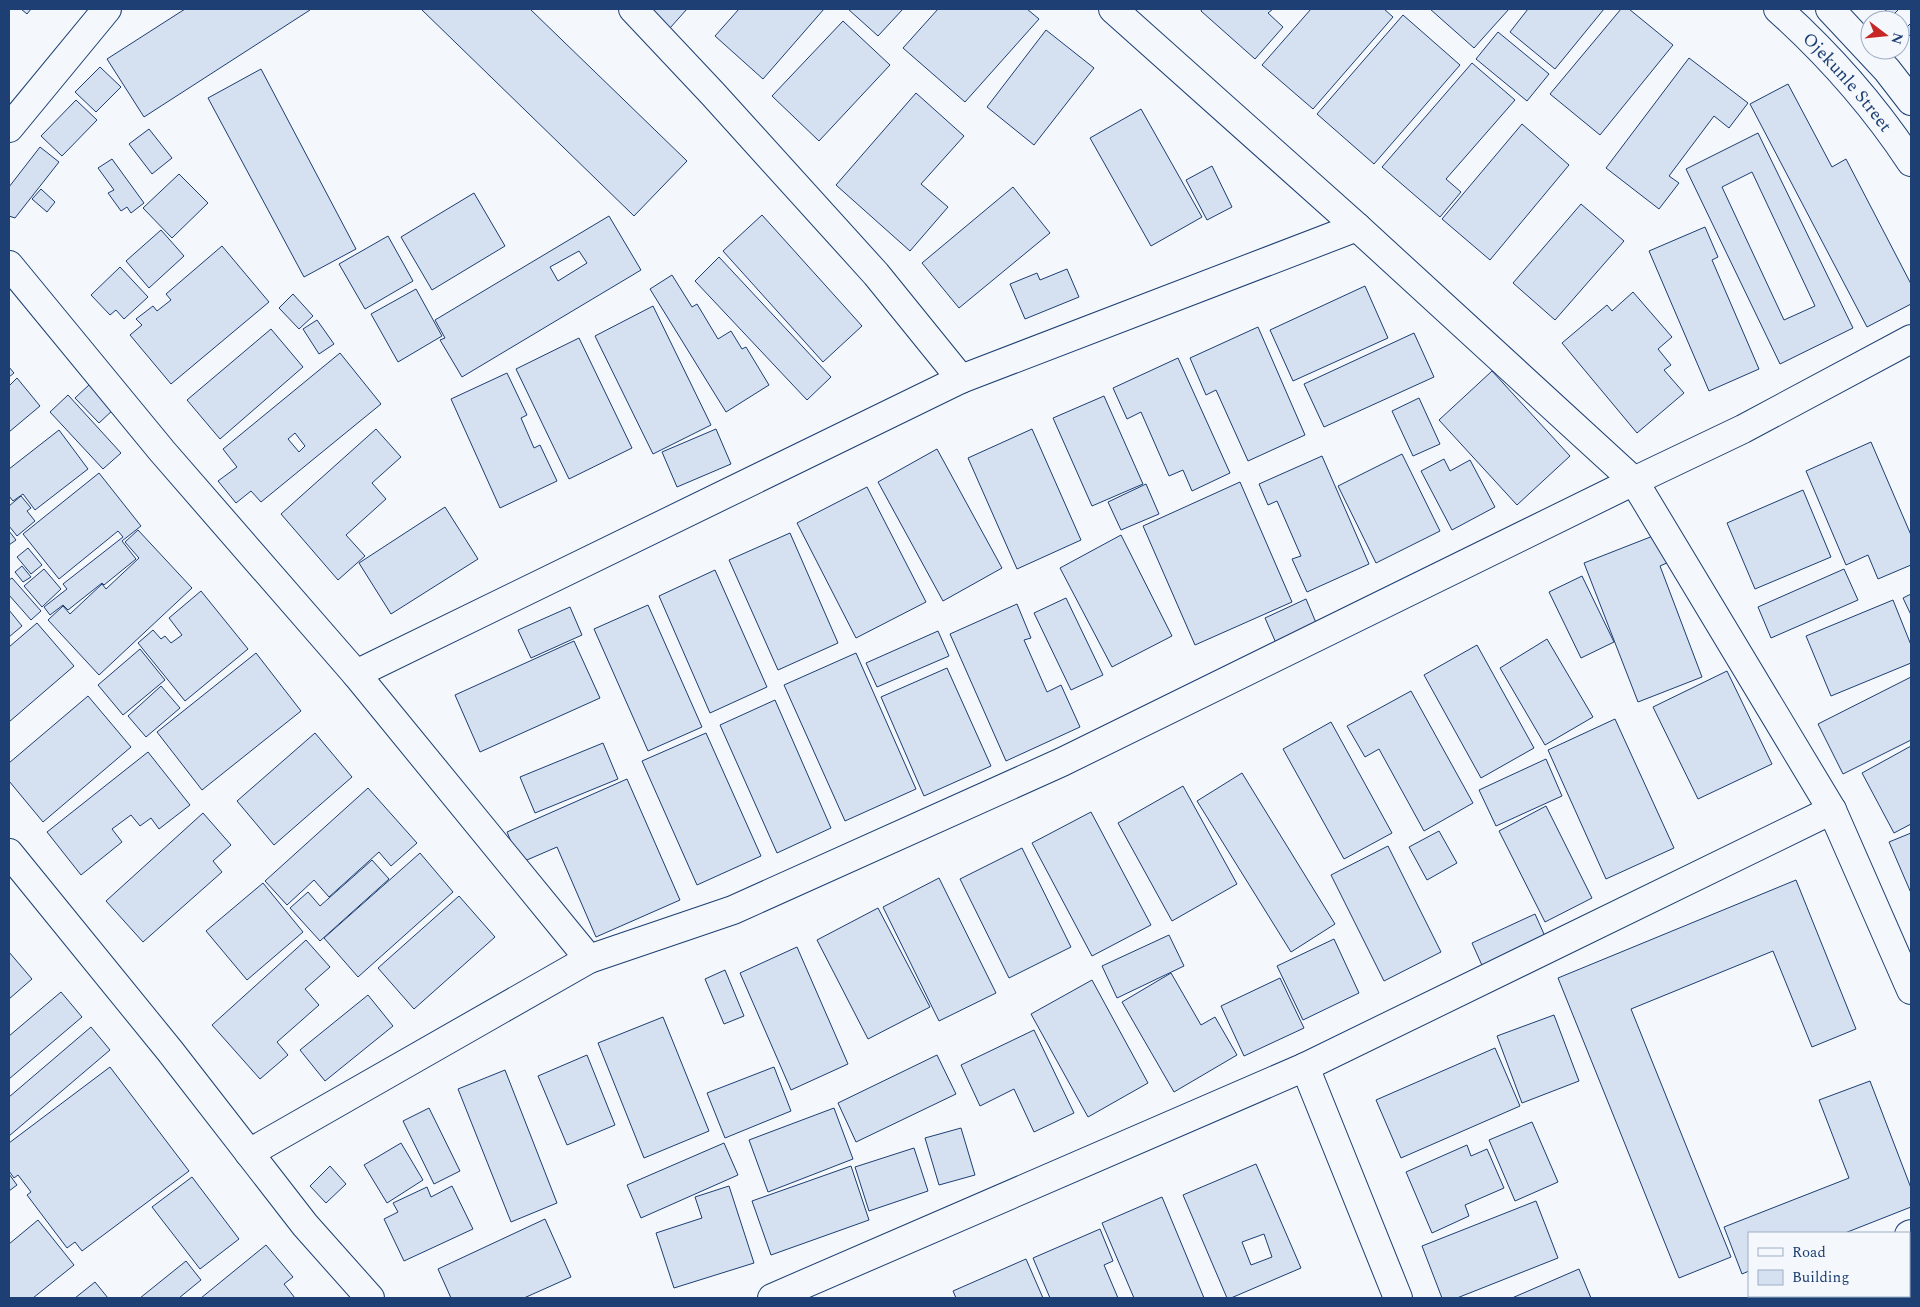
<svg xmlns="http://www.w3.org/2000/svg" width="1920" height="1307" font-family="Spectral,serif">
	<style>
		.building { fill: #d5e0f0; stroke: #1d3f73; fill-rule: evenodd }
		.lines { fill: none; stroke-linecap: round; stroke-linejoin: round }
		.minor-casing { stroke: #1d3f73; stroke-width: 30 }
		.tertiary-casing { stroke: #1d3f73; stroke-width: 30 }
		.minor { stroke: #f4f7fb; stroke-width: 28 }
		.tertiary { stroke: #f4f7fb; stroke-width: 28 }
		.labels { text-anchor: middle; stroke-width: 4; stroke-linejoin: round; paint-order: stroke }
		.street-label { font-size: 18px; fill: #1d3f73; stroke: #f4f7fb }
	</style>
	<rect width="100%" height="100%" fill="#f4f7fb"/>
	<!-- building -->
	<g class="building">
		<path d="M21,9H31L27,14Z"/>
		<path d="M185,9H309L310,10L144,117L107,59Z"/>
		<path d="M421,9H530L687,161L634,216Z"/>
		<path d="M650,9H687L670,28Z"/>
		<path d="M739,9H824L763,79L715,36Z"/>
		<path d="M848,9H903L878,36Z"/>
		<path d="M938,9H1027L1039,19L965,102L903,48Z"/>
		<path d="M1202,9H1273L1268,13L1283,27L1255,59L1201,11Z"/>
		<path d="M1311,9H1384L1393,17L1313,109L1262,65Z"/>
		<path d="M1430,9H1509L1474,48Z"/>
		<path d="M1528,9H1604L1555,69L1510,32Z"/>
		<path d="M1621,9H1629L1673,45L1600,135L1550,94Z"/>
		<path d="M1884,9H1899L1892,16Z"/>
		<path d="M1403,15L1460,65L1374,164L1317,114Z"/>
		<path d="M843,21L890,65L819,141L772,96Z"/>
		<path d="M1911,23V37L1904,30Z"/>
		<path d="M1046,30L1094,68L1034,145L987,107Z"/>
		<path d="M1498,32L1549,74L1527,101L1476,59Z"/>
		<path d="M1689,58L1748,103L1729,128L1714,116L1669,176L1679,183L1659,209L1606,168Z"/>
		<path d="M1472,63L1515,100L1446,179L1461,192L1440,217L1382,167Z"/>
		<path d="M100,67L121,87L96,112L75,92Z"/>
		<path d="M261,69L356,249L304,277L208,98Z"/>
		<path d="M1788,84L1832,167L1846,159L1911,284V304L1867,327L1750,104Z"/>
		<path d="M916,93L964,136L921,184L948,207L910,251L836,185Z"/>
		<path d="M76,100L97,120L62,156L41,136Z"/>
		<path d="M1141,109L1202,217L1151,246L1090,138Z"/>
		<path d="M1522,124L1569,165L1490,260L1442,219Z"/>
		<path d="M149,129L172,158L152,174L129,144Z"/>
		<path d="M1758,133L1853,328L1780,364L1686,169ZM1752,172L1815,306L1784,320L1722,187Z"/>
		<path d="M40,147L59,162L15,218L9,216V187Z"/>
		<path d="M112,159L144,203L131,213L127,207L121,211L108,193L114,190L98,168Z"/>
		<path d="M1212,166L1232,207L1207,220L1186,180Z"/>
		<path d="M179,174L208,203L172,238L143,208Z"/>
		<path d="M1013,187L1050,233L959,308L922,263Z"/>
		<path d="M41,189L55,202L47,212L32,199Z"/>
		<path d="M474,193L505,246L432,290L401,237Z"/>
		<path d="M1581,204L1624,241L1555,320L1513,283Z"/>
		<path d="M762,215L862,326L823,362L723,251Z"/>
		<path d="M609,216L641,270L462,377L440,340L445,338L435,320ZM579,251L587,263L558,281L550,267Z"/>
		<path d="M1705,227L1718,257L1712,260L1759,369L1709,391L1649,251Z"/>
		<path d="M161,230L184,256L149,288L126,261Z"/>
		<path d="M388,236L413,281L365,309L339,264Z"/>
		<path d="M222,246L269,302L171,384L130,335L142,325L136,319L153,306L157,311L171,300L166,294Z"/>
		<path d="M719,257L831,377L807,400L695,281Z"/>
		<path d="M120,267L148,297L124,319L116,310L110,315L91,295Z"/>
		<path d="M1067,269L1079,297L1025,319L1010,284L1037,273L1040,280Z"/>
		<path d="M672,275L692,307L697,304L718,339L731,331L742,349L746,347L769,385L726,412L650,289Z"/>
		<path d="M1365,286L1388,338L1293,381L1270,330Z"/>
		<path d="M416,289L442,336L398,362L371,314Z"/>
		<path d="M1633,292L1672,337L1658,349L1671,365L1664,370L1684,393L1637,433L1562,343L1607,305L1612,311Z"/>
		<path d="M293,294L313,316L299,329L279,308Z"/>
		<path d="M653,306L711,425L653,454L595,336Z"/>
		<path d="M317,320L334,344L319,354L303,329Z"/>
		<path d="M1258,327L1305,435L1248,461L1216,390L1206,395L1190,358Z"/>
		<path d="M271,329L303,367L220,439L187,400Z"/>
		<path d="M1414,333L1434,377L1324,427L1304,384Z"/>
		<path d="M579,338L632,448L569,479L516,369Z"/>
		<path d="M340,353L381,404L261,502L251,491L236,503L218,481L237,467L223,449ZM295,433L305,446L299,452L288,439Z"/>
		<path d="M1178,358L1230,473L1192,491L1183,470L1169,476L1141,412L1127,419L1113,388Z"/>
		<path d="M9,367L14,373L9,377Z"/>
		<path d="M1492,371L1570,456L1517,505L1439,420Z"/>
		<path d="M507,373L527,415L521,418L534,448L540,445L557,481L500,508L451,399Z"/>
		<path d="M17,378L40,406L9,432V386Z"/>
		<path d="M90,384L114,409L99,423L75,398Z"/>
		<path d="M68,395L121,453L103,469L50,412Z"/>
		<path d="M1104,396L1143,484L1092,506L1053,418Z"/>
		<path d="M1419,398L1440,444L1413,456L1392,411Z"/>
		<path d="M376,429L401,457L372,483L386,499L346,535L365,556L338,580L281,514Z"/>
		<path d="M716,429L731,464L677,487L662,452Z"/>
		<path d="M1032,429L1081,540L1017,569L968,458Z"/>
		<path d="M59,430L88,469L35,510L23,494L13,501L9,496V469Z"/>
		<path d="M1871,442L1911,535V565L1878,579L1868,555L1846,565L1806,471Z"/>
		<path d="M937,449L1002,568L943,601L878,482Z"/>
		<path d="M1402,454L1440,531L1376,563L1338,486Z"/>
		<path d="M1322,456L1369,564L1307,592L1292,559L1301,556L1277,501L1268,505L1259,484Z"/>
		<path d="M1444,459L1450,471L1470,460L1495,507L1452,530L1421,471Z"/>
		<path d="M99,473L141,526L122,541L136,559L104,585L102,583L68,610L63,605L50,615L44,607L67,589L63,584L123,537L118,531L59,579L23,534Z"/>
		<path d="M1240,482L1292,602L1195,645L1143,526Z"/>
		<path d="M1146,484L1159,514L1121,530L1108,502Z"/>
		<path d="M867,487L926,602L856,638L797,523Z"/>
		<path d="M1803,490L1831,557L1755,589L1727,523Z"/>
		<path d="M21,496L31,508L27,511L35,521L17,536L9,526V506Z"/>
		<path d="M445,507L478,559L391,614L359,563Z"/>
		<path d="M138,530L192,588L99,675L48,620L63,606L70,614L102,584L106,589L139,558L125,542Z"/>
		<path d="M9,531L16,540L9,545Z"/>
		<path d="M790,533L838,643L778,670L729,560Z"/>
		<path d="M1658,534L1669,562L1660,566L1702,677L1638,702L1584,563Z"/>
		<path d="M1121,535L1172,636L1112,667L1060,568Z"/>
		<path d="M28,548L42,565L31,574L17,557Z"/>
		<path d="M22,566L31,577L23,582L15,572Z"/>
		<path d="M44,569L61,589L42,607L24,586Z"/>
		<path d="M1844,569L1858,600L1771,638L1758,607Z"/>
		<path d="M715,570L767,687L710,713L659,596Z"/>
		<path d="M1582,576L1614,642L1581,658L1549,592Z"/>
		<path d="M12,578L41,611L31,620L9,595V580Z"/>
		<path d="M201,591L248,649L185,701L138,643L153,630L161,639L165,636L171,643L182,635L169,618Z"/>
		<path d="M1911,594V615L1903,598Z"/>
		<path d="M1066,598L1103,675L1071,690L1034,613Z"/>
		<path d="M1306,599L1317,625L1276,643L1265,618Z"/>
		<path d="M1893,600L1911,645V663L1831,696L1806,636Z"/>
		<path d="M1017,604L1031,638L1024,640L1047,692L1061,685L1080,727L1006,761L950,634Z"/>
		<path d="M648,605L702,727L648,751L594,629Z"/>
		<path d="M570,607L582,635L531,658L518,630Z"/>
		<path d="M9,610L22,626L9,637Z"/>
		<path d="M37,623L74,666L9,722V647Z"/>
		<path d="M938,631L949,656L877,687L866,663Z"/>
		<path d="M1547,639L1593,717L1545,745L1500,668Z"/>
		<path d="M574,641L600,698L480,752L455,695Z"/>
		<path d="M1477,645L1534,748L1481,778L1424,675Z"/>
		<path d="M140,649L165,680L123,715L98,685Z"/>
		<path d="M256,653L301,711L202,790L157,732Z"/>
		<path d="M856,653L916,789L845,821L784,685Z"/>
		<path d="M947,668L991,766L924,796L881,697Z"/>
		<path d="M1727,671L1772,764L1698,799L1653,707Z"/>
		<path d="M1911,677V740L1843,774L1818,724Z"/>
		<path d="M161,686L180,708L146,737L128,716Z"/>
		<path d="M1411,691L1473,803L1424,831L1379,749L1365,757L1347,726Z"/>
		<path d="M88,696L131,747L43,822L9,781V763Z"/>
		<path d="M775,700L831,828L777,853L720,725Z"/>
		<path d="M1615,719L1674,848L1606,879L1548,750Z"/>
		<path d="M1331,722L1392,833L1344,859L1283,749Z"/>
		<path d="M315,733L352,777L274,845L237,801Z"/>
		<path d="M706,733L761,856L697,885L642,761Z"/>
		<path d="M603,743L618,779L535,813L520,777Z"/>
		<path d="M1911,746V824L1894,833L1862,773Z"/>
		<path d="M148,752L190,805L159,829L151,818L140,826L131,815L112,829L122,842L81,875L47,832Z"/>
		<path d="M1546,759L1562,796L1496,826L1479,790Z"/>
		<path d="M1242,773L1335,924L1291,952L1197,801Z"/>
		<path d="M627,779L680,900L596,937L557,847L520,863L507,832Z"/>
		<path d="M1183,786L1237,884L1172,921L1118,823Z"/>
		<path d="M368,788L417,843L391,866L379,852L329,897L314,880L287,905L265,881Z"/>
		<path d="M1546,806L1592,898L1545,922L1499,831Z"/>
		<path d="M1091,812L1151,925L1092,956L1032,843Z"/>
		<path d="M203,813L231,845L213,861L222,872L143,942L106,901Z"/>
		<path d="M1439,831L1457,863L1427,880L1409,847Z"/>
		<path d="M1911,833V893L1889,842Z"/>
		<path d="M1388,846L1441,952L1384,981L1331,875Z"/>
		<path d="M1022,848L1071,947L1009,978L960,879Z"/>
		<path d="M420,853L453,892L358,977L324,938Z"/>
		<path d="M372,860L389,879L320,941L290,908L308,892L320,906Z"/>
		<path d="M939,878L996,993L939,1021L883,907Z"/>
		<path d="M1796,880L1856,1029L1812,1047L1773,951L1631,1009L1731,1257L1679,1278L1558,978Z"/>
		<path d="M263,883L303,932L247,980L206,931Z"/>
		<path d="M459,896L495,937L414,1009L378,968Z"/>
		<path d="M878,908L930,1007L868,1039L817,940Z"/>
		<path d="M1535,914L1548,943L1485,972L1472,943Z"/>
		<path d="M1169,935L1184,966L1117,998L1102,966Z"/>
		<path d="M1334,939L1359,993L1303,1020L1277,966Z"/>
		<path d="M306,940L330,967L305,989L319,1005L277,1042L288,1055L260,1079L212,1025Z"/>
		<path d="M797,947L848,1064L791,1090L740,973Z"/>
		<path d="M9,952L32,979L9,999Z"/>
		<path d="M725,970L744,1016L724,1024L705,979Z"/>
		<path d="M1171,973L1201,1025L1215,1017L1237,1055L1174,1092L1122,1002Z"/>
		<path d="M1280,978L1304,1028L1244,1056L1221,1006Z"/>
		<path d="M1092,980L1148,1083L1088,1117L1031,1014Z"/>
		<path d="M61,992L82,1017L9,1079V1036Z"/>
		<path d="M368,995L393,1026L325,1081L300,1050Z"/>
		<path d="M1554,1015L1579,1081L1522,1103L1497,1036Z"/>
		<path d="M663,1017L709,1131L644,1158L598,1043Z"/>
		<path d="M91,1027L110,1050L9,1136V1097Z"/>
		<path d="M1034,1030L1074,1113L1034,1132L1014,1089L980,1106L961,1065Z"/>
		<path d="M1495,1048L1520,1106L1401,1158L1376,1100Z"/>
		<path d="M587,1055L615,1125L567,1145L538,1076Z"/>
		<path d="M937,1055L956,1094L856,1142L838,1103Z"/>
		<path d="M110,1067L189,1171L82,1251L75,1242L67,1248L27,1195L31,1192L18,1175L14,1178L9,1171V1143Z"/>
		<path d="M774,1067L791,1111L725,1138L707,1093Z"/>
		<path d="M505,1070L557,1203L511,1222L458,1089Z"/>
		<path d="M1870,1081L1911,1188V1207L1845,1233H1749V1271L1742,1274L1724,1227L1849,1178L1819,1100Z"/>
		<path d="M429,1108L460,1171L434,1184L403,1121Z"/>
		<path d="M834,1108L853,1159L768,1192L749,1140Z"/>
		<path d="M1532,1122L1558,1182L1515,1201L1489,1140Z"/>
		<path d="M961,1128L975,1175L939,1185L925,1138Z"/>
		<path d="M401,1143L423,1180L387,1203L364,1165Z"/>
		<path d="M724,1143L738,1175L641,1218L627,1185Z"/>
		<path d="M1467,1145L1471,1156L1487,1149L1504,1188L1465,1205L1469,1216L1432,1233L1406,1172Z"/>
		<path d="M914,1148L928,1191L869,1211L855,1167Z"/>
		<path d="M1256,1164L1301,1268L1231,1298H1227L1183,1195ZM1264,1234L1272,1257L1251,1265L1242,1242Z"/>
		<path d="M330,1166L346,1184L326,1203L310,1186Z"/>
		<path d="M851,1166L869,1220L771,1255L752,1201Z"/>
		<path d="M9,1174L17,1185L9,1191Z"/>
		<path d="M192,1177L239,1239L200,1269L152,1207Z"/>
		<path d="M452,1186L473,1229L404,1261L384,1219L398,1212L393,1203L427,1187L431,1197Z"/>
		<path d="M729,1186L754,1263L674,1288L656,1233L702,1218L695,1197Z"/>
		<path d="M1162,1197L1204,1298H1134L1102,1223Z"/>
		<path d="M1536,1201L1558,1258L1457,1298H1442L1422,1246Z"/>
		<path d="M545,1219L571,1277L524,1298H451L438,1269Z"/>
		<path d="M38,1220L74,1265L33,1298H9V1244Z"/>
		<path d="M1100,1229L1113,1261L1104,1265L1118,1298H1050L1033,1258Z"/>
		<path d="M266,1245L293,1277L284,1284L295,1298H201Z"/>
		<path d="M1026,1259L1043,1298H956L953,1291Z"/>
		<path d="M186,1261L201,1280L179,1298H140Z"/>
		<path d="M1579,1269L1591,1298H1512Z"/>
		<path d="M95,1282L108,1298H75Z"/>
	</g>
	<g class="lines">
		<defs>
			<g id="minor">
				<path d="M633,9L713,94L876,274L961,379"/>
				<path d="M1113,9L1357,227L1634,481L1743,429L1911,339"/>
				<path d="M9,128L107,9"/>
				<path d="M1357,227L961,379L356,674L589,959L733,910L1062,762L1634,481L1832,810L1911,990"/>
				<path d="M9,265L162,451L356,674"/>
				<path d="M9,853L170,1051L305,1225L370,1298"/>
				<path d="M1305,1067L1398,1298"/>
				<path d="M249,1153L589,959"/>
				<path d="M1909,1235L1911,1234"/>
				<path d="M772,1298L1305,1067L1832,810"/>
				<path d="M1771,1298L1776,1296"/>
			</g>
			<g id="tertiary">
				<path id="s1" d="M1778,9C1828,54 1874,106 1911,162"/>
				<path d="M1830,9L1887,70L1911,101"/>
			</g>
		</defs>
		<!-- minor casing -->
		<use href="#minor" class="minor-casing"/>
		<!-- tertiary casing -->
		<use href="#tertiary" class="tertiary-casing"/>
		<!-- minor -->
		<use href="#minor" class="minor"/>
		<!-- tertiary -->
		<use href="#tertiary" class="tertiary"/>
	</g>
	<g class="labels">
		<!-- street labels -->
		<g class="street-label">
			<text dy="6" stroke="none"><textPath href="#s1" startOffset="101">Ojekunle Street</textPath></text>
		</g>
	</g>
	<!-- border -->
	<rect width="1920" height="1307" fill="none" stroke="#1d3f73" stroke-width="20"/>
	<!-- legend -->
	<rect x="1748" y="1232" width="162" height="65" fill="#f4f7fb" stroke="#9eadc5"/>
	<rect x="1758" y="1248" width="25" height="8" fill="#f4f7fb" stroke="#9eadc5"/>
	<text x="1792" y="1257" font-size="15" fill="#1d3f73">Road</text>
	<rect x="1758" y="1270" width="25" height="15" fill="#d5e0f0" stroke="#9eadc5"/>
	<text x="1792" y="1282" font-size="15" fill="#1d3f73">Building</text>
	<!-- north arrow -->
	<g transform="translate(1885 35) rotate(106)"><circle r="24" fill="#f4f7fb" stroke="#9eadc5"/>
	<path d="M0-4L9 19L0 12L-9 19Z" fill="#c62828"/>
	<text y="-8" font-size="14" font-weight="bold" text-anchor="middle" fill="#1d3f73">N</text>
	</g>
</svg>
